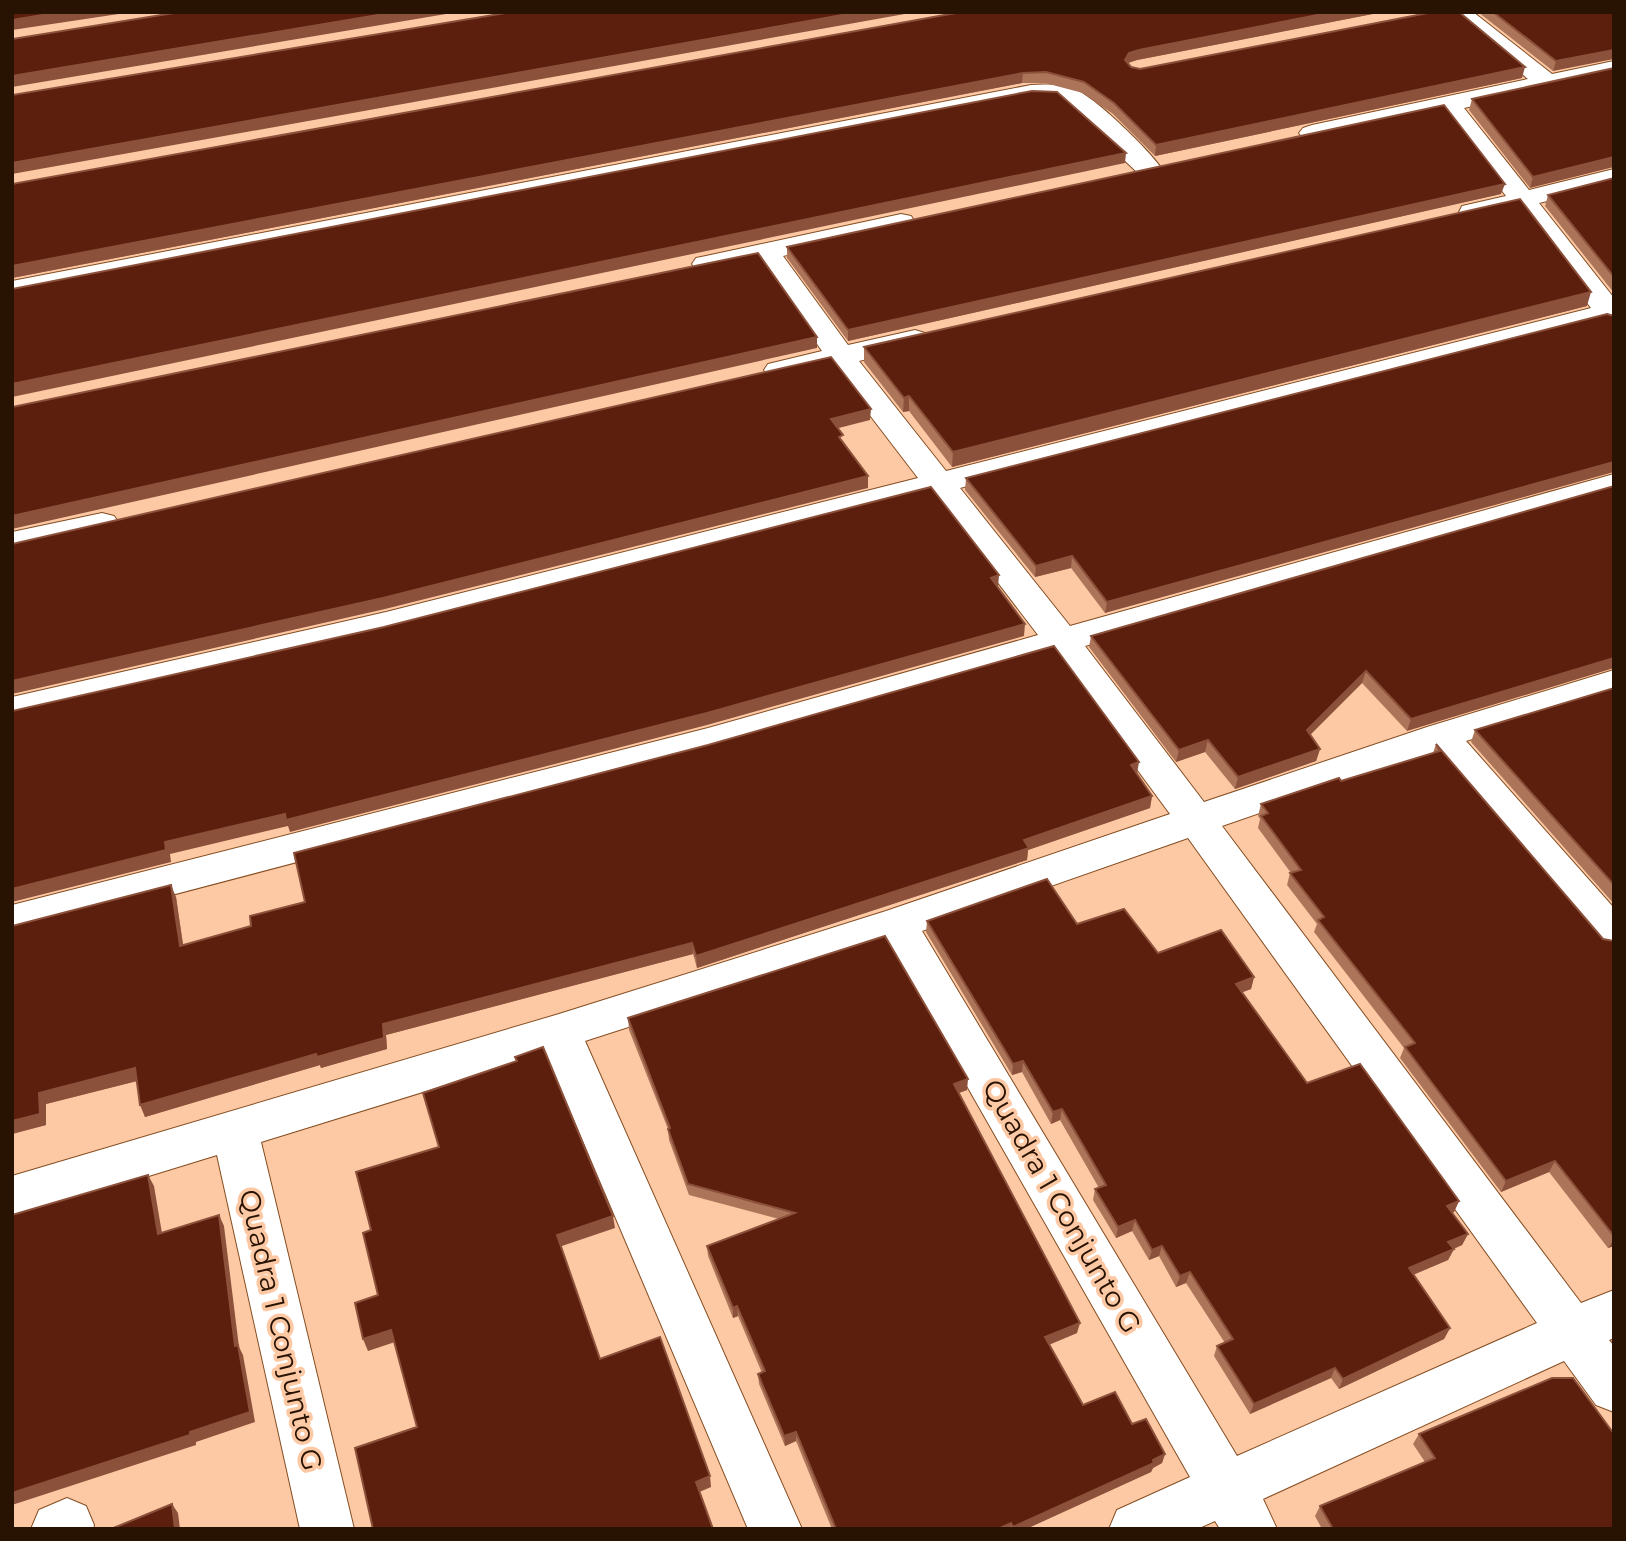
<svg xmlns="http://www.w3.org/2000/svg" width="1626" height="1541" font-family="Montserrat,sans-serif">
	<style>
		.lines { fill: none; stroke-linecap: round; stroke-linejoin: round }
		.minor-casing { stroke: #854d21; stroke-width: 2 }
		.minor { fill: #fff; fill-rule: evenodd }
		.wall { fill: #ac7459 }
		.shaded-wall { fill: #8c513b }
		.building { fill: #5c1e0d; stroke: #8c513b; stroke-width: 2 }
		.labels { text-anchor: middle; stroke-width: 7; stroke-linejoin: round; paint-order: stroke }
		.near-street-label { font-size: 28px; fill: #281202; stroke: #fdc9a5 }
	</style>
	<rect width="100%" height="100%" fill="#fdc9a5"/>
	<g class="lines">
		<defs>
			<g id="minor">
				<path d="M1448,12H1473L1552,74L1614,61V75L1464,108L1529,190L1614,169V185L1539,203L1614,298V327L1603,323L960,488L1070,626L1614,474V494L1085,646L1204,802L1427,727L1614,670V695L1466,741L1614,908V953L1599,949L1433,753L1222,826L1581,1303L1614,1290V1338L1609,1340L1614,1346V1412L1596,1405L1564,1361L1263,1499L1277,1529H1220L1215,1521L1197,1529H1109L1117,1510L1190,1477L886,944L585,1041L802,1529H748L546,1054L261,1142L354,1529H300L217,1155L12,1218V1176L559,1014L886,911L1170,814L1053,655L708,754L12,937V905L708,728L1038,635L931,495L386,636L12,723V697L386,612L918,478L833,367L779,379L768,376L764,370L768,364L822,351L759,261L706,272L696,270L692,264L696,258L706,256L901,214L911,216L915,222L911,228L783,256L848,345L915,330L925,333L930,339L925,345L859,361L946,471L1591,308L1516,209L1472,220L1462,218L1459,212L1462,206L1506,196L1442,112L1312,141L1303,138L1299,133L1303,128L1312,125L1528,79ZM1188,838L1537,1323L1237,1456L922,931Z"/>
				<path d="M1031,85C1046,84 1062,84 1076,90C1096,98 1149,150 1162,169L1158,175L1149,177L1140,175L1066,105L1057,100L1031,99L12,299V281Z"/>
				<path d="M102,513L114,516L119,523L114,530L12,554V532Z"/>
				<path d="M67,1498L86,1506L94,1525L93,1529H31L39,1510Z"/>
			</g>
		</defs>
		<!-- minor casing -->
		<use href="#minor" class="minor-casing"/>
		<!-- minor -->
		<use href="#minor" class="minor"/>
	</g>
	<!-- wall -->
	<g class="wall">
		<path d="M960,12H1383L1137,60L1128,63L1131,67L1140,69L1522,78L1155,156L1113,114L1083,93L1045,83H1022L12,278V184Z"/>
		<path d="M1478,12H1614L1553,71Z"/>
		<path d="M1614,68L1530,188L1469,110L1472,99Z"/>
		<path d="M1614,178V293L1545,206L1548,195Z"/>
		<path d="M1501,194L848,341L787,258V247Z"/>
		<path d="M1587,306L952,467L909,411L903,412L864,362V347Z"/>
		<path d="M1614,316L1105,613L1071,568L1035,577L965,490L966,478Z"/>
		<path d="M1614,486L1407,731L1362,683L1310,735L1320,749L1316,761L1235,789L1205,752L1176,762L1089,647L1091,636Z"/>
		<path d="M1614,688V904L1471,742L1475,730Z"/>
		<path d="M1436,744L1603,939L1614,941V1246L1608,1248L1549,1172L1501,1192L1400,1058L1404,1048L1314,932L1317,924L1287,885L1290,873H1291L1258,828L1260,819L1258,816L1261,804L1341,781L1433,753Z"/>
		<path d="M1137,774L1152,796L1150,808L1028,850L1027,860L697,968L693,954L386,1035L387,1049L321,1068L320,1065L145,1117L137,1081L46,1104V1125L12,1134L176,897L183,945Z"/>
		<path d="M927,921L1077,924L1158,953L1254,977L1251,989L1242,992L1307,1083L1459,1201L1454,1212L1452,1213L1468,1234L1462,1245L1454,1249L1448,1260L1413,1275L1450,1328L1444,1339L1339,1389L1331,1378L1250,1414L1214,1356L1217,1346L1225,1343L1186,1283L1176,1287L1159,1256L1149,1260L1132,1231L1116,1238L1093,1200L1095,1189L1099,1188L1060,1120L1051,1124L1022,1072L1012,1075L926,932Z"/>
		<path d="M628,1018L967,1090L959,1093L1077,1333L1049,1345L1083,1405L1132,1424L1165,1454L1162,1463L1153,1468L1151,1472L1026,1529H832L796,1441L785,1446L759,1384L758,1374L762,1373L738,1316L733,1318L708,1256L707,1246L779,1219L689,1195L669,1140L668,1129L629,1030Z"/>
		<path d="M1419,1434L1614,1529H1322L1315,1516L1320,1506L1425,1462L1413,1444Z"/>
	</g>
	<!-- shaded-wall -->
	<g class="shaded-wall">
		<path d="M61,12H132L12,30V20Z"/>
		<path d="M396,12H458L12,87V76Z"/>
		<path d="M859,12H916L12,174V163Z"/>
		<path d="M1333,12H1383L1137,60L1128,63L1125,60L1129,53L1139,50Z"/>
		<path d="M1614,50V59L1553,71L1556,61Z"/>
		<path d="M1525,67L1522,78L1155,156L1156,145Z"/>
		<path d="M1023,73L1022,83L12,278V266Z"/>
		<path d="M1126,153L1125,163L12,397V384Z"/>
		<path d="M1614,157V167L1530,188L1533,177Z"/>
		<path d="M1505,184L1501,194L848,341V330Z"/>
		<path d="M1591,292L1587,306L952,467L953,452Z"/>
		<path d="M817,337V348L12,529V516Z"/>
		<path d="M909,396V411L903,412L904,398Z"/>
		<path d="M871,409L870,420L831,430V419Z"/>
		<path d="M1614,462V472L1105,613L1107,602Z"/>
		<path d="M868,476V488L385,609L12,694V681Z"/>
		<path d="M1072,556L1071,568L1035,577L1036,566Z"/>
		<path d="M999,575L998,587L991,578Z"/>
		<path d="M1025,624L1024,636L707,725L290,832L288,826L170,854L171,862L12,902V889L165,842Z"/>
		<path d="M1614,658V668L1407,731L1411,719Z"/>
		<path d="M1366,671L1362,683L1303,742L1307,730Z"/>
		<path d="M1208,740L1205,752L1176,762L1179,750Z"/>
		<path d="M1320,749L1316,761L1235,789L1238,777Z"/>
		<path d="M1139,762L1137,774L1131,765Z"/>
		<path d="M1152,796L1150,808L1028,850L1027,860L697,968L696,956L1024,840Z"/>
		<path d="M171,885L176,897L185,958L180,946Z"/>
		<path d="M692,943L693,954L386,1035L387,1049L321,1068L317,1057L383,1024Z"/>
		<path d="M1254,977L1251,989L1233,996L1236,984Z"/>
		<path d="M316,1054L320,1065L145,1117L140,1105Z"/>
		<path d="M1023,1061L1022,1072L1012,1075L1013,1064Z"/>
		<path d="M135,1068L141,1080L46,1104V1125L12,1134V1121L39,1093Z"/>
		<path d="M968,1079L967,1090L953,1095L954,1084Z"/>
		<path d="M1062,1109L1060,1120L1051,1124L1053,1112Z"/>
		<path d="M1555,1161L1549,1172L1501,1192L1506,1181Z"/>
		<path d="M148,1175L154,1186L164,1245L158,1234Z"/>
		<path d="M1459,1201L1454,1212L1442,1217L1447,1206Z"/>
		<path d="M219,1215L224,1226L239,1347L243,1355L255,1422L196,1442V1445L12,1505V1493L190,1432L235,1346Z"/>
		<path d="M613,1216L615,1228L559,1247L557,1235Z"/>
		<path d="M1135,1220L1132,1231L1116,1238L1118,1227Z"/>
		<path d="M1468,1234L1462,1245L1443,1253L1448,1242Z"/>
		<path d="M1614,1240V1246L1608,1248Z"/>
		<path d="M1162,1246L1159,1256L1149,1260L1152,1250Z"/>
		<path d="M1454,1249L1448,1260L1403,1279L1409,1268Z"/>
		<path d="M1190,1272L1186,1283L1176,1287L1180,1276Z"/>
		<path d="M737,1306L738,1316L733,1318V1308Z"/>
		<path d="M1080,1323L1077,1333L1043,1347L1045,1337Z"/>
		<path d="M1450,1328L1444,1339L1339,1389L1343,1379Z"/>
		<path d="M391,1330L395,1342L368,1351L363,1339Z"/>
		<path d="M1335,1368L1331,1378L1250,1414L1254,1404Z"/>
		<path d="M796,1432V1441L785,1446L784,1436Z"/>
		<path d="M1165,1454L1162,1463L1153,1468L1151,1472L1026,1529H1012L1013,1527Z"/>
		<path d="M710,1476L711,1487L697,1493L696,1482Z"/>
		<path d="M172,1504L178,1513L180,1529H175Z"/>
		<path d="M1011,1523L1010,1529H998Z"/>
	</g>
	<!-- building -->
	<g class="building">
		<path d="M12,12H61L12,20Z"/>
		<path d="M180,12H396L12,76V39Z"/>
		<path d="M511,12H859L12,163V95Z"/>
		<path d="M961,12H1333L1139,50L1129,53L1125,60L1131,67L1140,69L1433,12H1459L1525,67L1156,145L1114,103L1084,82L1046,72L1023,73L12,266V184Z"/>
		<path d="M1493,12H1614V50L1556,61Z"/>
		<path d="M1614,68V157L1533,177L1472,99Z"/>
		<path d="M1032,91L1057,92L1126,153L12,384V289Z"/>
		<path d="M1444,105L1505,184L848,330L787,247Z"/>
		<path d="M1614,178V277L1548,195Z"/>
		<path d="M1520,199L1591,292L953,452L909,396L904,398L864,347Z"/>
		<path d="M758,253L817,337L12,516V407Z"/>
		<path d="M1607,314L1614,316V462L1107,602L1072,556L1036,566L966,478Z"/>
		<path d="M831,357L871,409L831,419L843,435L839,437L868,476L383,598L12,681V544Z"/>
		<path d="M1614,486V658L1411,719L1366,671L1307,730L1320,749L1238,777L1208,740L1179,750L1091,636Z"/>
		<path d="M931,487L999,575L991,578L1025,624L707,713L286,820L285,814L165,842L166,850L12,889V711L384,627Z"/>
		<path d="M1054,646L1139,762L1131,765L1152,796L1024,840L1029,848L696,956L692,943L383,1024L384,1038L317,1057L316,1054L140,1105L135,1068L39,1093L40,1114L12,1121V926L171,885L180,946L251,926L250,916L305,902L294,853L708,745Z"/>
		<path d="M1614,688V885L1475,730Z"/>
		<path d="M1436,744L1603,939L1614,941V1236L1555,1161L1506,1181L1405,1047L1415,1043L1318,920L1324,917L1290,873L1301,870L1261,816L1268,813L1261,804L1339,778L1341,781L1440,751Z"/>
		<path d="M1047,879L1077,924L1124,909L1158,953L1221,930L1254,977L1236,984L1307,1083L1360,1064L1459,1201L1447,1206L1468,1234L1448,1242L1454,1249L1409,1268L1450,1328L1343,1379L1335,1368L1254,1404L1217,1346L1233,1339L1190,1272L1180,1276L1162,1246L1152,1250L1135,1220L1118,1227L1095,1189L1106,1185L1062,1109L1053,1112L1023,1061L1013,1064L927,921Z"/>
		<path d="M885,936L968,1079L954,1084L1080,1323L1045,1337L1083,1405L1115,1392L1132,1424L1146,1419L1165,1454L1153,1460L1154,1463L1013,1527L1011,1523L998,1529H836L796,1432L784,1436L758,1374L765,1371L737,1306L733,1308L707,1246L795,1213L688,1184L668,1129L670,1128L628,1018Z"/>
		<path d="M543,1047L613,1216L557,1235L600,1359L660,1337L710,1476L696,1482L713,1529H373L355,1448L417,1427L391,1330L363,1339L355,1303L378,1295L363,1233L371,1230L356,1172L439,1147L423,1093L517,1061L515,1057Z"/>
		<path d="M148,1175L158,1234L219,1215L235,1346L238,1345L250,1412L190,1432V1435L12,1493V1215Z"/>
		<path d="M1552,1378H1573L1614,1434V1529H1333L1320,1506L1435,1458L1419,1434Z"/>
		<path d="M172,1504L175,1529H111Z"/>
	</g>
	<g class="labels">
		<!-- near-street labels -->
		<g class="near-street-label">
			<text transform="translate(1062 1206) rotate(60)" y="10">Quadra 1 Conjunto G</text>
			<text transform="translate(281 1330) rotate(77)" y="10">Quadra 1 Conjunto G</text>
		</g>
	</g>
	<!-- border -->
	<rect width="1626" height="1541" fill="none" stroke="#281202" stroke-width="28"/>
</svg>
